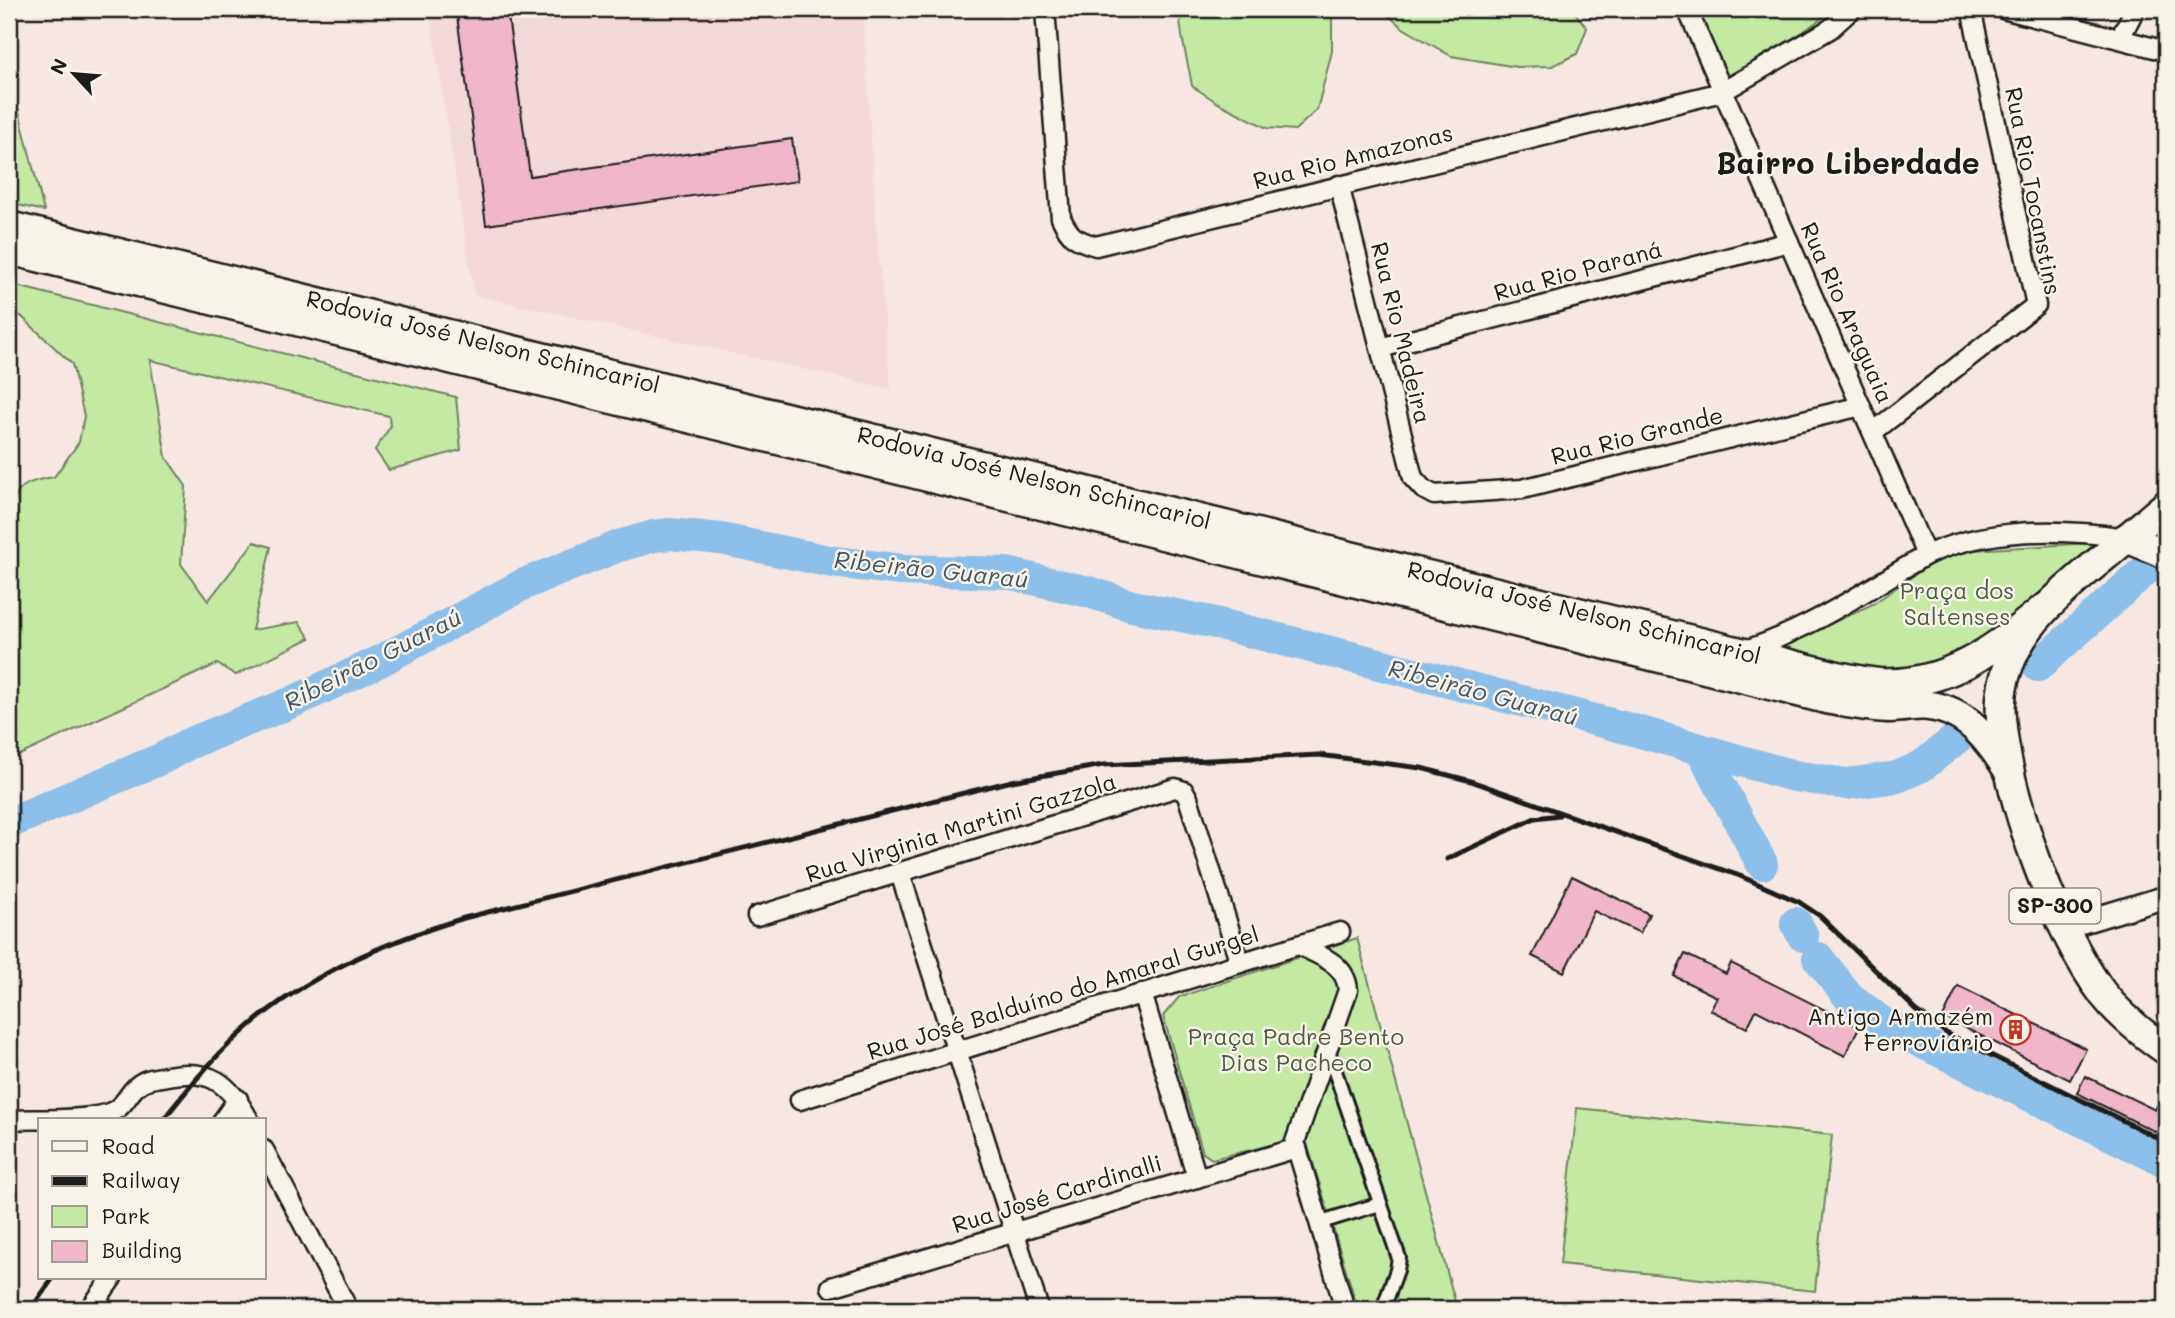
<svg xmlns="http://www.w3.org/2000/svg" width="2175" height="1318" font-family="Mali,sans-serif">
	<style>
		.built { fill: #f4d9db }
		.green { fill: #c3e9a3; stroke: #708260; stroke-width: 2 }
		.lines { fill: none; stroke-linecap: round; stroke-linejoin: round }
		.river { stroke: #8cbfe9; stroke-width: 32 }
		.building { fill: #f0b7ca; stroke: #1c1c1c; stroke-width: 2 }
		.pedestrian-casing { stroke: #1c1c1c; stroke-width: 18 }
		.minor-casing { stroke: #1c1c1c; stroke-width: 23 }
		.tertiary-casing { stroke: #1c1c1c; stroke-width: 26 }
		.primary-casing { stroke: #1c1c1c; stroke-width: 33 }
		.pedestrian { stroke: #f7f3e8; stroke-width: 12 }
		.minor { stroke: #f7f3e8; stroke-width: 18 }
		.tertiary { stroke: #f7f3e8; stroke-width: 21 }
		.primary { stroke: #f7f3e8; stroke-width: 28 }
		.rail { stroke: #1c1c1c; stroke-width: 5 }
		.labels { text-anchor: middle; stroke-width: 5; stroke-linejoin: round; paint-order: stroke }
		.shield { fill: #f7f3e8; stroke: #5e5c59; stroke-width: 2 }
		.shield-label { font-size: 21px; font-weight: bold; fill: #1c1c1c }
		.street-label { font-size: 23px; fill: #1c1c1c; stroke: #f7f3e8 }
		.park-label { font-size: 23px; fill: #4e5a44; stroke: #f7f3e8 }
		.poi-label { font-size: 23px; fill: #1c1c1c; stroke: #f7f3e8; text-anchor: end }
		.water-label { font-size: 24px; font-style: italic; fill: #435564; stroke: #f7f3e8 }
		.district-label { font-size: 30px; font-weight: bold; fill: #1c1c1c; stroke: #f7f3e8 }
	</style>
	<rect width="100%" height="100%" fill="#f6e7e2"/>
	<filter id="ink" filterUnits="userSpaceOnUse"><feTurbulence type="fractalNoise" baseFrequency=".0143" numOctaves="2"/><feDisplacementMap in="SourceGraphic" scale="14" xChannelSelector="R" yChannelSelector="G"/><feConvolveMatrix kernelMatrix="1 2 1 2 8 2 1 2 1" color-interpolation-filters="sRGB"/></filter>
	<g filter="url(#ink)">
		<!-- built -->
		<path class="built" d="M429,9H863L877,237L891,389L474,295Z"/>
		<!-- green -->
		<g class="green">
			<path d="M1180,9H1332V51L1317,110L1295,130L1267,128L1218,103L1192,86C1188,60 1179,34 1180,9Z"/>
			<path d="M1381,9H1572L1587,28L1577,54L1552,66L1517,67L1451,56L1403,28Z"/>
			<path d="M1697,9L1821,10L1823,13V17L1803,32L1726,77L1695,10Z"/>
			<path d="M9,72L44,211L9,203Z"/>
			<path d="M9,284L456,397L461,450L389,470L375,450L390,427L389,416L150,360L166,457L186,486L181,564L208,601L254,542L271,547L252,630L299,622L310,638L236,675L217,664L9,760V516C16,485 25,482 54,477L79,442L84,416L72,364L21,316L9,313Z"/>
			<path d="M2093,543L2106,546L1998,635L1955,660L1879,673L1775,650L1873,604L1933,562L1969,550Z"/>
			<path d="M1357,938L1457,1309H1358L1305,1137L1212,1159L1203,1153L1163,1016L1179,997Z"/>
			<path d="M1577,1108L1832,1135L1815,1291L1560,1264Z"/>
		</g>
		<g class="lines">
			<!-- river -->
			<g class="river">
				<path d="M2038,666L2151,565"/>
				<path d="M1702,751L1762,864"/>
				<path d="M9,823L163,758L188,744L293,702L382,660L524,584L619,546L654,536L670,534L721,539L833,562L869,566L902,570L1007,573L1089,592L1132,606L1211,622L1367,661L1630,729L1794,776L1847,784L1897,777L1922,766L1962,734"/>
				<path d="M1796,923L1803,936"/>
				<path d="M1818,958L1849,997L1884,1024L2166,1162"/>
			</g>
		</g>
		<!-- building -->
		<g class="building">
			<path d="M456,9H507L530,176L792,139L798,181L486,225Z"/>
			<path d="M1572,876L1649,914L1640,933L1594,911L1564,972L1532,956Z"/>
			<path d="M1685,954L1726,974L1731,963L1859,1027L1845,1056L1756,1010L1747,1028L1710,1010L1717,997L1674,976Z"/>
			<path d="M1958,986L2086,1049L2070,1080L1943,1017Z"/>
			<path d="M2085,1076L2155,1110L2166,1087V1137L2077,1093Z"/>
		</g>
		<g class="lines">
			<defs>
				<g id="pedestrian">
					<path d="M1327,1048L1399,1258L1397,1270L1383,1309"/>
					<path d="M1318,1223L1380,1204"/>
				</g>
				<g id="minor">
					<path d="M1045,9L1061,218C1070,237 1075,240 1096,246L1722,92L1830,29L1852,9"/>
					<path d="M1687,9L1926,555"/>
					<path d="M2003,9L2166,51"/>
					<path d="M2120,38L2135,9"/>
					<path d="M1339,185L1413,478L1423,489L1434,495L1522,489L1861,406"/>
					<path d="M1380,348L1789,242"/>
					<path d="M1873,432L2036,305L1973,18V9"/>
					<path d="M1745,650C1810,630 1868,589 1926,555C1989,527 2060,528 2126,538"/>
					<path d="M900,873L1039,1309"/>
					<path d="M757,916L1175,788L1184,791L1188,798L1240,963"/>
					<path d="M1299,945C1320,956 1346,963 1348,990L1295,1142L1345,1309"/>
					<path d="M1142,993L1197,1178"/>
					<path d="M800,1100L1340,932"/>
					<path d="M9,1120C35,1119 82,1121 106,1114C127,1108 127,1091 141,1083C148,1078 159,1078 167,1076C211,1068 229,1083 249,1120"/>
					<path d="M223,1120L238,1099"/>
					<path d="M264,1150L348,1309"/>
					<path d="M831,1287L1297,1148"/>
					<path d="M90,1309L112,1278"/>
				</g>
				<path id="tertiary" d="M2063,928L2166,897"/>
				<g id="primary">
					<path d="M9,226L1842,677C1854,679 1867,682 1879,683C1945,687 1996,649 2043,609"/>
					<path d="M9,250L1826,699C1848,703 1869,708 1891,708C1904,708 1917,704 1929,706C1968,710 1991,743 2010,773"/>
					<path d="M2166,505C2142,525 2118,546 2093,566C2063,592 2033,615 2015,651C2005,671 1999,695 2001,718C2008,799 2055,929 2103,994C2121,1017 2143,1034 2166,1050"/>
					<path d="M2126,538L2166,554"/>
				</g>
			</defs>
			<!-- pedestrian casing -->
			<use href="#pedestrian" class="pedestrian-casing"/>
			<!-- minor casing -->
			<use href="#minor" class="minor-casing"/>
			<!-- tertiary casing -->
			<use href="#tertiary" class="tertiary-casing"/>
			<!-- primary casing -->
			<use href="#primary" class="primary-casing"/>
			<!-- pedestrian -->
			<use href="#pedestrian" class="pedestrian"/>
			<!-- minor -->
			<use href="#minor" class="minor"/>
			<!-- tertiary -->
			<use href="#tertiary" class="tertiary"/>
			<!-- primary -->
			<use href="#primary" class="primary"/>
			<!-- rail -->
			<g class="rail">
				<path d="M1447,859L1535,818L1559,815"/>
				<path d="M163,1120C186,1091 210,1061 238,1036C301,977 383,943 464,918L1012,781L1103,765L1319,755L1421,768L1471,781L1740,876L1799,902L1820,916L1916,1010L1946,1033L2166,1142"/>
				<path d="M31,1309L53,1278"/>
			</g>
		</g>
	</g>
	<!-- icons -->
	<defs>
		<symbol id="building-ring" viewBox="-11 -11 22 22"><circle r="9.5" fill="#f7f3e8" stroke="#c8321e" stroke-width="1.5"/><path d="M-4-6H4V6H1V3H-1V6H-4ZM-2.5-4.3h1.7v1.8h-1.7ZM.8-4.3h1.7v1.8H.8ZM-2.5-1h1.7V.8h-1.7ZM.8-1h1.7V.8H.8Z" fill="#c8321e"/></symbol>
	</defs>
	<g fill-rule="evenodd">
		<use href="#building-ring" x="1998" y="1012" width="35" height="35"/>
	</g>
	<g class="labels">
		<!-- shield labels -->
		<rect class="shield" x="2009.5" y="888.5" width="91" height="35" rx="5"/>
		<g class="shield-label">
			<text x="2055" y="913">SP-300</text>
		</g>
		<!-- street labels -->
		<g class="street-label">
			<text transform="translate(1353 157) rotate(-14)" y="8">Rua Rio Amazonas</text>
			<text transform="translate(2033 191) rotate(79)" y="8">Rua Rio Tocanstins</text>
			<text transform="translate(1578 271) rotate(-15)" y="8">Rua Rio Paraná</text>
			<text transform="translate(1847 313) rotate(66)" y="8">Rua Rio Araguaia</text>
			<text transform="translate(1401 333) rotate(76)" y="8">Rua Rio Madeira</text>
			<text transform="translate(483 342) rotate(14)" y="8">Rodovia José Nelson Schincariol</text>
			<text transform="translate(1637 436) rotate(-14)" y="8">Rua Rio Grande</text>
			<text transform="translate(1034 478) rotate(14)" y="8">Rodovia José Nelson Schincariol</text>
			<text transform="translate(1584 613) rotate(14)" y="8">Rodovia José Nelson Schincariol</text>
			<text transform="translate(961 828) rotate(-17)" y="8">Rua Virginia Martini Gazzola</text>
			<text transform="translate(1063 993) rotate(-17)" y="8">Rua José Balduíno do Amaral Gurgel</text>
			<text transform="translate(1057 1194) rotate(-17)" y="8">Rua José Cardinalli</text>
		</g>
		<!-- park labels -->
		<g class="park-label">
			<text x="1957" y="599">Praça dos<tspan x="1957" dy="26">Saltenses</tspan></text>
			<text x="1296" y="1045">Praça Padre Bento<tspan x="1296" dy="26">Dias Pacheco</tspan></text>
		</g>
		<!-- poi labels -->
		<g class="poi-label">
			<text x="1993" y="1025">Antigo Armazém<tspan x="1993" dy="26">Ferroviário</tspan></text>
		</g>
		<!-- water labels -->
		<g class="water-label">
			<text transform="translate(931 570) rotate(6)" y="8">Ribeirão Guaraú</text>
			<text transform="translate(373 660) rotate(-27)" y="8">Ribeirão Guaraú</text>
			<text transform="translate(1483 693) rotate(15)" y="8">Ribeirão Guaraú</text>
		</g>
		<!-- district labels -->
		<g class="district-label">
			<text x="1848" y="174">Bairro Liberdade</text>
		</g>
	</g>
	<!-- margin -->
	<rect width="2175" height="1318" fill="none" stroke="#f7f3e8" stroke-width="35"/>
	<rect x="18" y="18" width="2140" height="1283" fill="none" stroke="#1c1c1c" stroke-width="2.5" filter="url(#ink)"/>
	<!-- legend -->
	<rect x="38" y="1118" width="228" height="161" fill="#f7f3e8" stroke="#9f9d96" stroke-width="2"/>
	<rect x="52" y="1141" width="35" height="10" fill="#f7f3e8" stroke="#9f9d96" stroke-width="2"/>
	<text x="102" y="1154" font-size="21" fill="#1c1c1c">Road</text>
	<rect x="52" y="1176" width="35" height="10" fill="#1c1c1c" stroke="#9f9d96" stroke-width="2"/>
	<text x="102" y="1188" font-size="21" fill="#1c1c1c">Railway</text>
	<rect x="52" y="1206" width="35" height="21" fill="#c3e9a3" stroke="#9f9d96" stroke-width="2"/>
	<text x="102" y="1224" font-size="21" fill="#1c1c1c">Park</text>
	<rect x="52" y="1241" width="35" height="21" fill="#f0b7ca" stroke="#9f9d96" stroke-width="2"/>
	<text x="102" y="1258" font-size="21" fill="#1c1c1c">Building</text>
	<!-- north arrow -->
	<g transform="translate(74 74) rotate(296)" stroke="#f7f3e8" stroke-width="5" paint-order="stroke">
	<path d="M0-5L12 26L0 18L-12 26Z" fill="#1c1c1c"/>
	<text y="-10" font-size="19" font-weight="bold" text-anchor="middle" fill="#1c1c1c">N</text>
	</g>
</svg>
